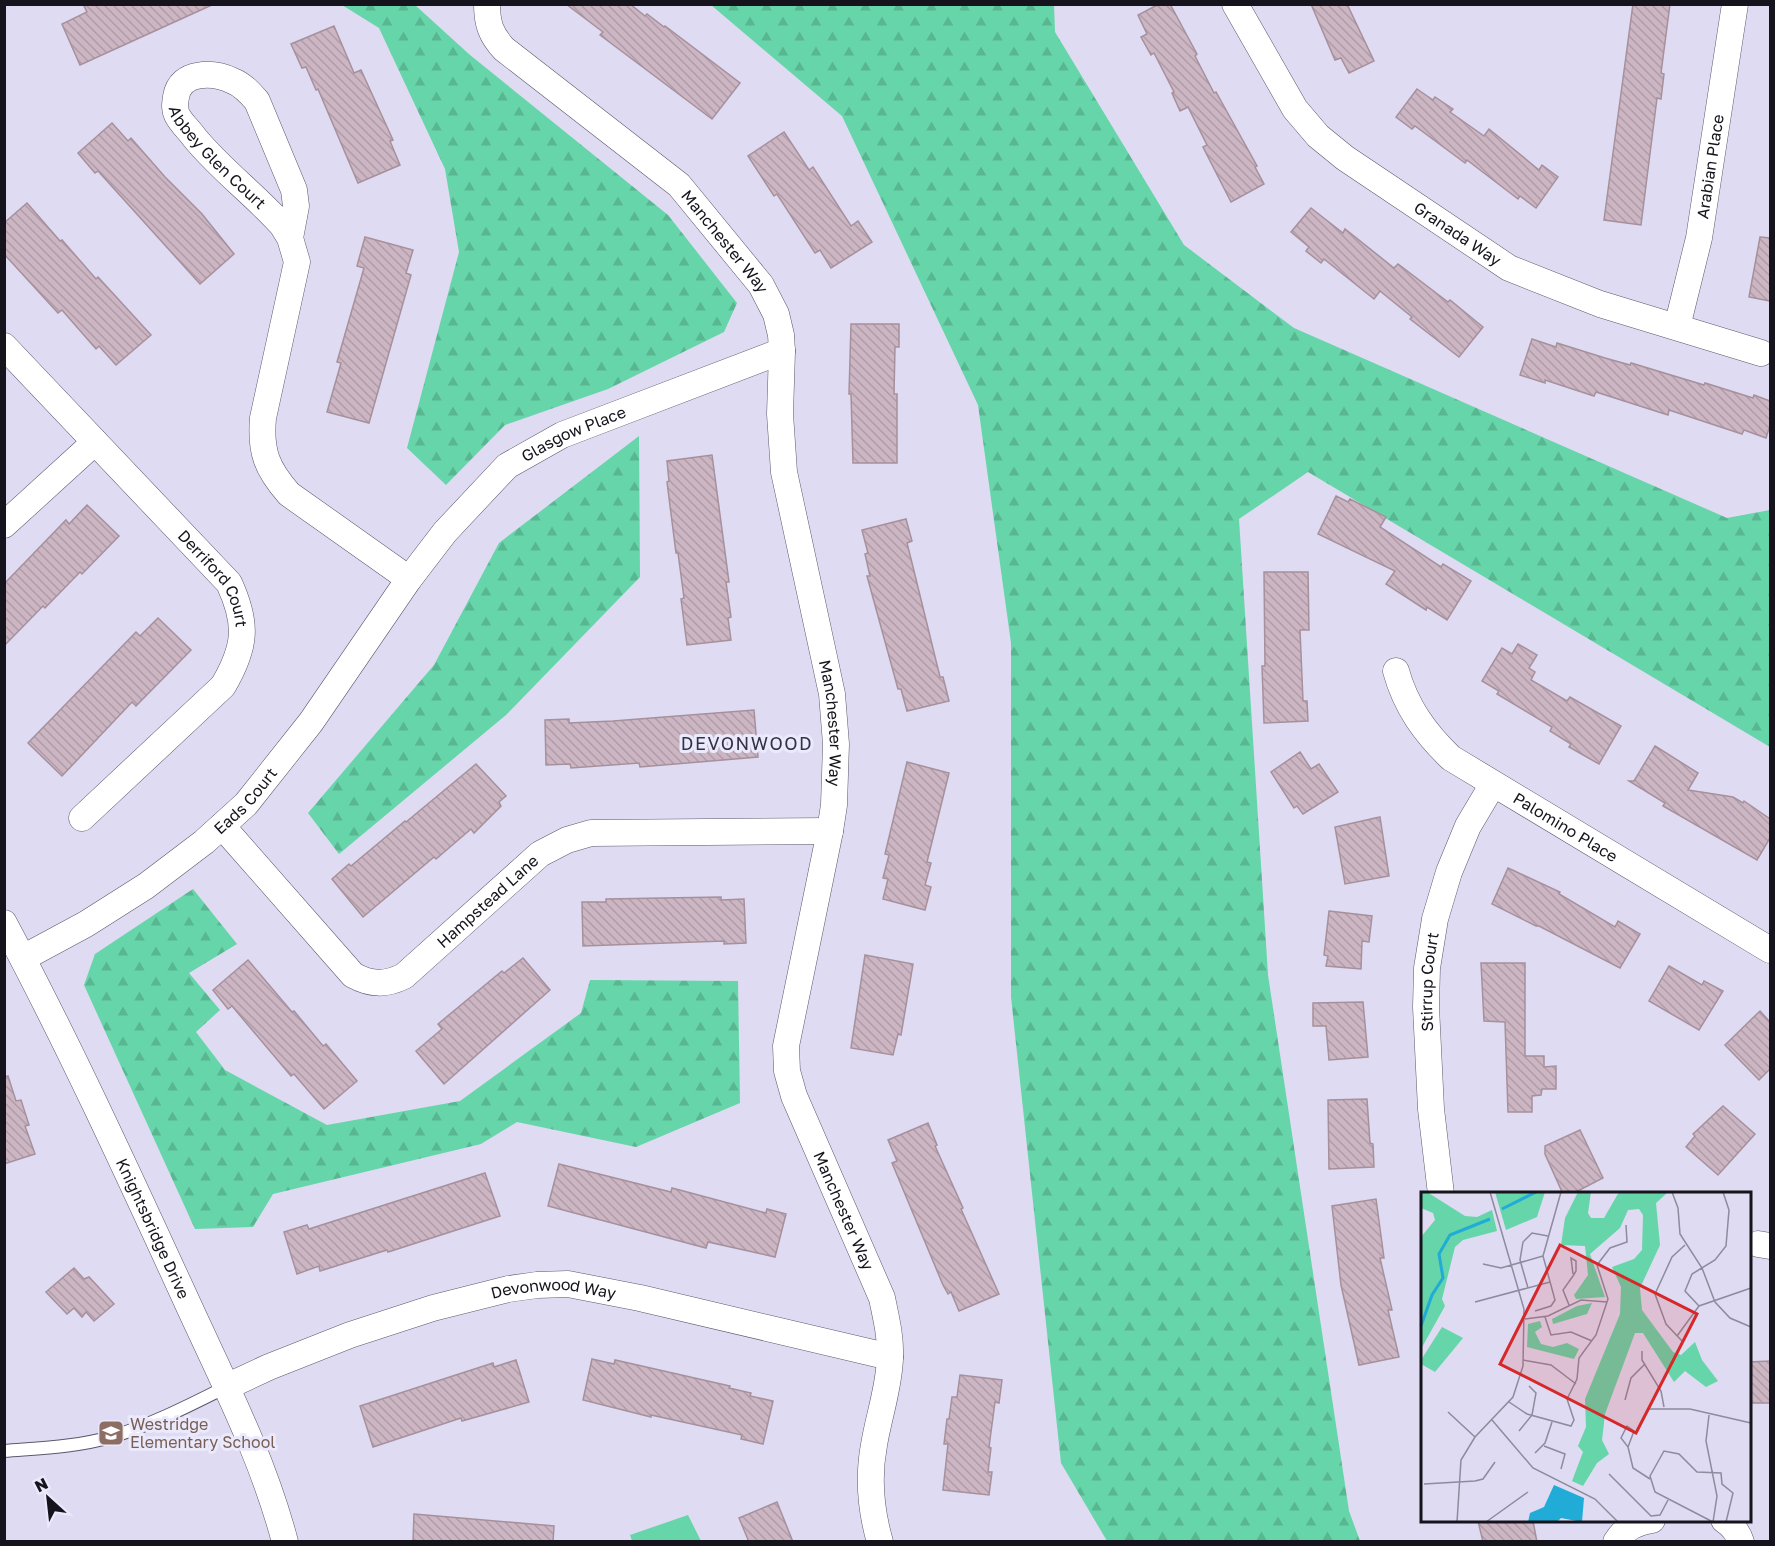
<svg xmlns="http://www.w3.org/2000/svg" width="1775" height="1546" font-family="'Golos Text',sans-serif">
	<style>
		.forest { fill: url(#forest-firs) }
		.green { fill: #66d5a9 }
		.building { fill: url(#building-back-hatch); stroke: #a6909c; stroke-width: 1.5 }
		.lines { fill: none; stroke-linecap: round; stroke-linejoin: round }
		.service-casing { stroke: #5b586c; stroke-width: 14 }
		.minor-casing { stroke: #5b586c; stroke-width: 27 }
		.service { stroke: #fff; stroke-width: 12 }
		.minor { stroke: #fff; stroke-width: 26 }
		.labels { text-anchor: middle; stroke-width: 6; stroke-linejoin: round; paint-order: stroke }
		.street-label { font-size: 16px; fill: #15131b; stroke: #ebe9fc }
		.education-label { font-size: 16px; fill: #785e54; stroke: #ebe9fc; text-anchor: start }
		.neighbourhood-label { font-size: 18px; letter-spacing: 1.5px; fill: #343143; stroke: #ebe9fc }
		.inset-river { fill: none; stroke: #20acd6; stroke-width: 3 }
		.inset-road { fill: none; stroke: #8e8b9d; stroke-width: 1.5 }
		.view { fill: #d62828; fill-opacity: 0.15; stroke: #d62828; stroke-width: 3 }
		.inset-edge { fill: none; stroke: #15131b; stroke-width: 3 }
	</style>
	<defs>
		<pattern id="forest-firs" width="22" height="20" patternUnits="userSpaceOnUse" patternTransform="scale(1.5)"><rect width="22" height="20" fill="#66d5a9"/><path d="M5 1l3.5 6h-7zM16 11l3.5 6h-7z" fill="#58b691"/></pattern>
		<pattern id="building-back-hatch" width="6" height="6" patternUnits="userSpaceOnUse" patternTransform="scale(1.5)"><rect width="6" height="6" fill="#cdb6c3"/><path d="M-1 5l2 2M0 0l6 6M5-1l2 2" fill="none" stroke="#af9ca7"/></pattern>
	</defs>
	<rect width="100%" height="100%" fill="#dedbf3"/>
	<!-- forest -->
	<g class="forest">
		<path d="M342,5H415L470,55L668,215L737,303L724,332L608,389L505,425L446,485L407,448L459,252L445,169L379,28Z"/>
		<path d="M711,5H1054L1055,32L1184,245L1294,328L1727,518L1770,510V747L1308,472L1239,519L1268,975L1349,1511L1360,1541H1107L1061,1463L1011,997V643L978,405L842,116Z"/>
		<path d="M639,436L640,577L506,715L339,854L308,813L434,665L499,543Z"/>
		<path d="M193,889L237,944L189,973L220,1010L196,1032L225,1070L327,1125L460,1101L581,1013L590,980L738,981L740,1103L636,1147L517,1122L481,1144L273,1194L253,1227L195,1229L84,985L95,954Z"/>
	</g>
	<!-- green -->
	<path class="green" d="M688,1515L701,1541H632L630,1535Z"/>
	<!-- building -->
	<g class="building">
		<path d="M83,4H214L80,65L62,24L87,12Z"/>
		<path d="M566,4H630L645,16L647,14L664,27L665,26L740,83L712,119L600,35L603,32Z"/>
		<path d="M1159,4H1170L1197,54L1195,56L1214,93L1216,92L1257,166L1255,167L1264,184L1231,202L1203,147L1207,145L1188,107L1180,111L1172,93L1174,92L1154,53L1151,55L1141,37L1147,34L1138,15Z"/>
		<path d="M1311,4H1347L1374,61L1349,73L1341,58L1335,60Z"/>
		<path d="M1633,4H1670L1661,73L1664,74L1661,99L1657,98L1641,225L1604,220Z"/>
		<path d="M334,26L354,73L361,70L393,140L390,141L400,165L358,183L318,89L316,90L306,67L302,68L291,44Z"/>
		<path d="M1417,89L1433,100L1435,97L1453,109L1450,112L1484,136L1489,129L1539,170L1542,165L1558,177L1536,208L1520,196L1518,199L1467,160L1465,163L1415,126L1412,129L1396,117Z"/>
		<path d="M112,123L128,141L131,138L165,177L202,214L234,254L200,284L98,171L95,173L78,153Z"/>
		<path d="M784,132L809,170L813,167L851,226L858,221L872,242L831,268L820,250L815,253L777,194L774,196L748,156Z"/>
		<path d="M27,203L60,241L62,240L96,279L98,277L151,335L116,365L99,346L96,349L62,310L58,313L4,254V223Z"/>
		<path d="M1311,208L1343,233L1345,229L1394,268L1398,264L1448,302L1450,300L1483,327L1459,357L1410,319L1412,317L1380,291L1374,299L1324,259L1321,263L1306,251L1309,247L1291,232Z"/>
		<path d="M365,237L413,250L406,273L411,275L369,423L327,412L341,363L337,362L364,268L357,266Z"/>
		<path d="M1760,237L1770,238V301L1749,297Z"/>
		<path d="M851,324H899V347H895L894,394H897V463H853L851,394H849Z"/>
		<path d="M1532,339L1556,347L1557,343L1605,358L1630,365L1631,363L1704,385L1705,383L1753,398L1754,395L1770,401V425L1766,438L1744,430L1742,434L1669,410L1668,415L1596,392L1594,396L1545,380V383L1520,375Z"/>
		<path d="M712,455L729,582H726L731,617L728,618L731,640L687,645L681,599L684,598L678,553H676L667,482L669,481L667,461Z"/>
		<path d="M1336,496L1348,502L1350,499L1386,517L1380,527L1441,567L1443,564L1471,581L1447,620L1427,607L1426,610L1386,584L1395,571L1318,534Z"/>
		<path d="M87,505L119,536L82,574L80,572L45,608L43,606L4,646V584L66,520L69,524Z"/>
		<path d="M906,519L912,541L907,543L913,567L940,677H943L949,701L907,711L901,689H898L867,576H870L865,554L868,553L862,530Z"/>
		<path d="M1264,572H1308L1309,630H1300L1303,701H1307L1308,721L1264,723L1262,666H1265Z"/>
		<path d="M158,618L191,650L136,706L132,702L62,776L28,743L136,632L140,636Z"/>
		<path d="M1518,644L1537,655L1529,668L1535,672L1531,680L1567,701L1570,697L1621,726L1599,764L1569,747L1571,744L1550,731L1552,727L1497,694L1499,691L1482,681L1502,648L1512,654Z"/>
		<path d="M754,710L758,757L640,767L639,763L571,768L570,764L546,765L545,720L569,719V723L613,721Z"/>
		<path d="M1655,746L1698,773L1688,790L1733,797L1743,803L1744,801L1770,819V838L1757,860L1663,806L1665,803L1629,781H1634Z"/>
		<path d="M1300,752L1311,769L1319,764L1338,792L1303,814L1297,806L1294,808L1271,772Z"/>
		<path d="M907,762L949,773L927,862L931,863L925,885L931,887L925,910L883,899L888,879L883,878L889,855L885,854Z"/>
		<path d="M476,764L506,796L499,802L501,806L474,833L471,829L436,859L434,857L363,917L332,879L349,864L351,866L405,821L406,822Z"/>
		<path d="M1380,817L1389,876L1345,884L1335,827Z"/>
		<path d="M1508,868L1560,892L1559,894L1615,927L1618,921L1640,934L1620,968L1539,926H1536L1492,904Z"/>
		<path d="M721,897V900L744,899L746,943L724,944V941L583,946L582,902H606V899Z"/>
		<path d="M1329,911L1372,916L1369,942L1362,941L1361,969L1326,966L1328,956L1324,955Z"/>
		<path d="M865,955L913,964L901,1035L898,1034L893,1055L851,1048Z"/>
		<path d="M523,958L550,990L444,1084L416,1051L442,1029L438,1024L502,971L504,973Z"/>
		<path d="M248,960L292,1012L294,1011L323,1046L326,1044L357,1081L324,1109L294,1074L291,1076L232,1006L228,1009L213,990Z"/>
		<path d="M1481,963H1525V1056H1544V1067L1556,1066V1089H1542L1541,1095L1532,1096V1112H1508L1505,1022L1484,1021Z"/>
		<path d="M1669,966L1702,985L1704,981L1723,991L1699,1030L1649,1001Z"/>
		<path d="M1363,1002L1368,1057L1329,1060L1326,1026H1313V1003Z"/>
		<path d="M1760,1011L1770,1022V1069L1759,1080L1725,1045Z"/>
		<path d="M8,1076L16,1101L21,1100L29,1125L25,1126L35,1154L4,1164V1077Z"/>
		<path d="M1367,1099L1370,1143L1373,1144L1374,1167L1329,1169L1328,1100Z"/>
		<path d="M1723,1106L1755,1134L1718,1175L1686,1147L1695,1136L1693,1134Z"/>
		<path d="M928,1123L937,1145L935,1146L963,1208L961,1209L999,1294L959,1311L951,1292L948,1294L943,1285L892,1163L897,1161L888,1140Z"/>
		<path d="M1580,1130L1603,1178L1572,1194H1563L1545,1154V1146Z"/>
		<path d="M559,1164L671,1192L672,1188L766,1213L767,1209L786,1214L775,1257L708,1242L706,1248L548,1206Z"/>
		<path d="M485,1173L500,1216L388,1252L387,1250L320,1271L319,1266L297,1274L284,1232L307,1225L309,1229Z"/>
		<path d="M1376,1199L1384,1258H1380L1392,1310H1388L1399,1357L1359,1365L1341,1285L1332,1206Z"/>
		<path d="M74,1268L84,1279L89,1277L114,1304L94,1321L86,1312L82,1317L74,1308L67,1314L46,1292Z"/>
		<path d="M592,1359L614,1364L615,1360L730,1386L729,1388L751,1393L750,1396L773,1401L763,1444L741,1439L742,1435L651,1415V1417L583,1400Z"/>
		<path d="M516,1360L529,1402L462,1421L461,1418L373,1447L360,1406L493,1363L494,1367Z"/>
		<path d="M1770,1361V1403H1749V1362Z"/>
		<path d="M960,1375L1002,1380L999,1403L995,1402L989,1447L991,1448L988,1472H992L989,1495L943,1490L948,1444H944L947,1419H949L952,1397H957Z"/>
		<path d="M777,1502L793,1542H749L739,1518Z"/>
		<path d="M414,1514L554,1526L553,1542H413Z"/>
		<path d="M1478,1521H1533L1537,1542H1483Z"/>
	</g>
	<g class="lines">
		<defs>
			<path id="service" d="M4,1451C40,1448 76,1447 111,1437C151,1425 188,1406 226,1387"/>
			<g id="minor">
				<path id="s1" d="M487,4C487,24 491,35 504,49L679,185L761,285L776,314L781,335L782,351L780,414L784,472L832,694L836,744L834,805L830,831L786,1046L787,1071L794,1096L882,1298C886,1318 891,1337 890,1358C889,1388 879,1415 874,1445C868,1477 871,1511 880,1542"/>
				<path id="s2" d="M1235,4L1295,109L1318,136L1345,158L1509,268L1600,304L1761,353"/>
				<path id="s3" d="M290,238L296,206L294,190L257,101C250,93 243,85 233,81C214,72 180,70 176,97C175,104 174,108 177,115C181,123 189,130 194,137C220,169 254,194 282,225L290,238L297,262L263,418C260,452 267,469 289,494L409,579"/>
				<path id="s4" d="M1677,327L1699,238L1735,4"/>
				<path id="s5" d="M4,346L229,583C248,624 246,647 223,686L82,818"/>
				<path d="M4,525L95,442"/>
				<path id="s6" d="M1396,671C1406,707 1425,733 1451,758L1770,950"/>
				<path id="s7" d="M222,826L353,975C371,985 386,985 404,976L540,854L567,840L591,833L830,831"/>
				<path id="s8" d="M4,923C68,1043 125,1167 182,1291C219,1373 262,1454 285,1542"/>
				<path id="s9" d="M23,958L86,924L146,886L204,842L246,804L311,722L409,579L445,532L507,466L562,435L782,351"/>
				<path id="s10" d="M1441,1194L1431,1109L1426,1007L1427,968L1435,919L1449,872L1468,826L1493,784"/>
				<path d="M1758,1244L1770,1246"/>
				<path id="s11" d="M226,1387L269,1367L350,1335L433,1308L508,1289L537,1285L568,1284L640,1298L890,1357"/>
				<path d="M1724,1520C1732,1525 1738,1533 1741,1542"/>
				<path d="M1616,1542C1625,1527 1636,1523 1652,1520"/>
			</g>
		</defs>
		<!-- service casing -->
		<use href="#service" class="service-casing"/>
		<!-- minor casing -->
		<use href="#minor" class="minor-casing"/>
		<!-- service -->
		<use href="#service" class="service"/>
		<!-- minor -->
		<use href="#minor" class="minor"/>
	</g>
	<!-- icons -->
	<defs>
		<symbol id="school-square" viewBox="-11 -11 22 22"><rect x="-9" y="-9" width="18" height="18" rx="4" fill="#8d6e63" stroke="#ebe9fc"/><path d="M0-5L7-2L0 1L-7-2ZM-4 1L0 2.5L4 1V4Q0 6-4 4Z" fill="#fff"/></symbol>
	</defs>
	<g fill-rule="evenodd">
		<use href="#school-square" x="96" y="1418" width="30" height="30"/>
	</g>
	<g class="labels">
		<!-- street labels -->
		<g class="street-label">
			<text dy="6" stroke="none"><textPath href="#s3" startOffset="322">Abbey Glen Court</textPath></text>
			<text dy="6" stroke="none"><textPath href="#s4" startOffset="164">Arabian Place</textPath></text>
			<text dy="6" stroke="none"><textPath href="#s2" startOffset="327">Granada Way</textPath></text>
			<text dy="6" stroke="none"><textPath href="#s1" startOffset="344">Manchester Way</textPath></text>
			<text dy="6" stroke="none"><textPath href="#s9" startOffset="774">Glasgow Place</textPath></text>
			<text dy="6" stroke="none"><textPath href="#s5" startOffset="315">Derriford Court</textPath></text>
			<text dy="6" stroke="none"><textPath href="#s1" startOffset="848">Manchester Way</textPath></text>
			<text dy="6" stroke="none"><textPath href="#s9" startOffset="274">Eads Court</textPath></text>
			<text dy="6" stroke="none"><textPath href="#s6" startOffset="238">Palomino Place</textPath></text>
			<text dy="6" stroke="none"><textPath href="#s7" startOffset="364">Hampstead Lane</textPath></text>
			<text dy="6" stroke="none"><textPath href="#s10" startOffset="213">Stirrup Court</textPath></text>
			<text dy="6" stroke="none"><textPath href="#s1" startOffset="1352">Manchester Way</textPath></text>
			<text dy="6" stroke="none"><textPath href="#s8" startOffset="340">Knightsbridge Drive</textPath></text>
			<text dy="6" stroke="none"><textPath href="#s11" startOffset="345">Devonwood Way</textPath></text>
		</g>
		<!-- education labels -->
		<g class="education-label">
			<text x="130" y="1430">Westridge<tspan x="130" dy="18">Elementary School</tspan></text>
		</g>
		<!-- neighbourhood labels -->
		<g class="neighbourhood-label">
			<text x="747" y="750">DEVONWOOD</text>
		</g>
	</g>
	<!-- overview -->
	<g transform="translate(1421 1192)">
		<rect width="330" height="330" fill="#dedbf3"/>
		<path d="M0,0H6L44,24L56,25L71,18L76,39L42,48L34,55L21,107L24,114L0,157V45L14,28L12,21L0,16ZM74,0H124L116,25L85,38ZM157,0H170L167,21L170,26H183L198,0L246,1L235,11L239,53L219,96L221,118L252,160L260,163L274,150L281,168L297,189L285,195L264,179L253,190L222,141H214L184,222L181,248L188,262L176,271L162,294L151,289L162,260L157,254L165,235L164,207L199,122L200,95L191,75L213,67L221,58L222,23L218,17L207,18L199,36L169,62L184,105L155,107L153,103L167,83L164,54L140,53L144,26ZM171,111L166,122L132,132L131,127L156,114ZM119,129L121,135L114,140L120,152L132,155L146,151L158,157L153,167L106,155L107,132Z" fill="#66d5a9"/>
		<path d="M21,135L42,146L14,180L0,172V168Z" fill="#66d5a9"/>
		<path d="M133,293L163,306L161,330L140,326L136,330H107L109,321L123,315Z" fill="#20acd6"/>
		<path class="inset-river" d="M81,17L115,0M0,134L11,103L22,86L18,62L29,43L69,27"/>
		<path class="inset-road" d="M251,0L257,16L259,42L281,76L294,110L309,126L330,135M62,72L80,76L122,64M107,96L99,68L102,50L111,41L127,44M54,110L129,90M148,113L142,98L152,84L155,79V69L150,66L152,82M278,114L264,99L271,82L294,68L305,54L308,18L302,0M114,119L130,114L134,108L122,64L140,0M124,125L130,143L150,140L171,149M104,127L127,124L160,108L186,110M256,144L278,114L330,96M261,149L245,132L234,102L251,65L264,53M221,159V168L240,199L243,215M102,168L130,173L155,192M204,208L210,186L224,172M88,210L106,222L150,234L153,228L146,207L156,187L158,166L175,143L187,107L176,73L189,56L206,50L205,33M226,217H269L330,231M27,220L54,245M288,223L285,249L296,304L292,330M71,228L112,276L174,307L197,330M206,234L213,239L207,255L200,246ZM98,239L111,223L115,201L108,194M123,254L144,262L140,277M207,255L212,276L229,287M114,261L124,251L131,230M188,282L230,324L239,323L247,308M3,292L54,289L62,287L74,270M36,330L40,268L54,245L92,205L102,174L103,117L69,0M65,330L107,300M292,330L234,300L229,284L243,259L258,262L276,280L300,281L301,292L312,301L305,330"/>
		<path class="view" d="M139,53L276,122L215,241L79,172Z"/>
		<rect width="330" height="330" class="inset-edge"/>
	</g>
	<!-- border -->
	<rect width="1775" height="1546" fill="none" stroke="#15131b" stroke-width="12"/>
	<!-- north arrow -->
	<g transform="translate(48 1498) rotate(333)" stroke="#ebe9fc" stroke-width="4.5" paint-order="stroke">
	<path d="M0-4.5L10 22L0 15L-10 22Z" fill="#15131b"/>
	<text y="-9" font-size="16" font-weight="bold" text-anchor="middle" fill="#15131b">N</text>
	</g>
</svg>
